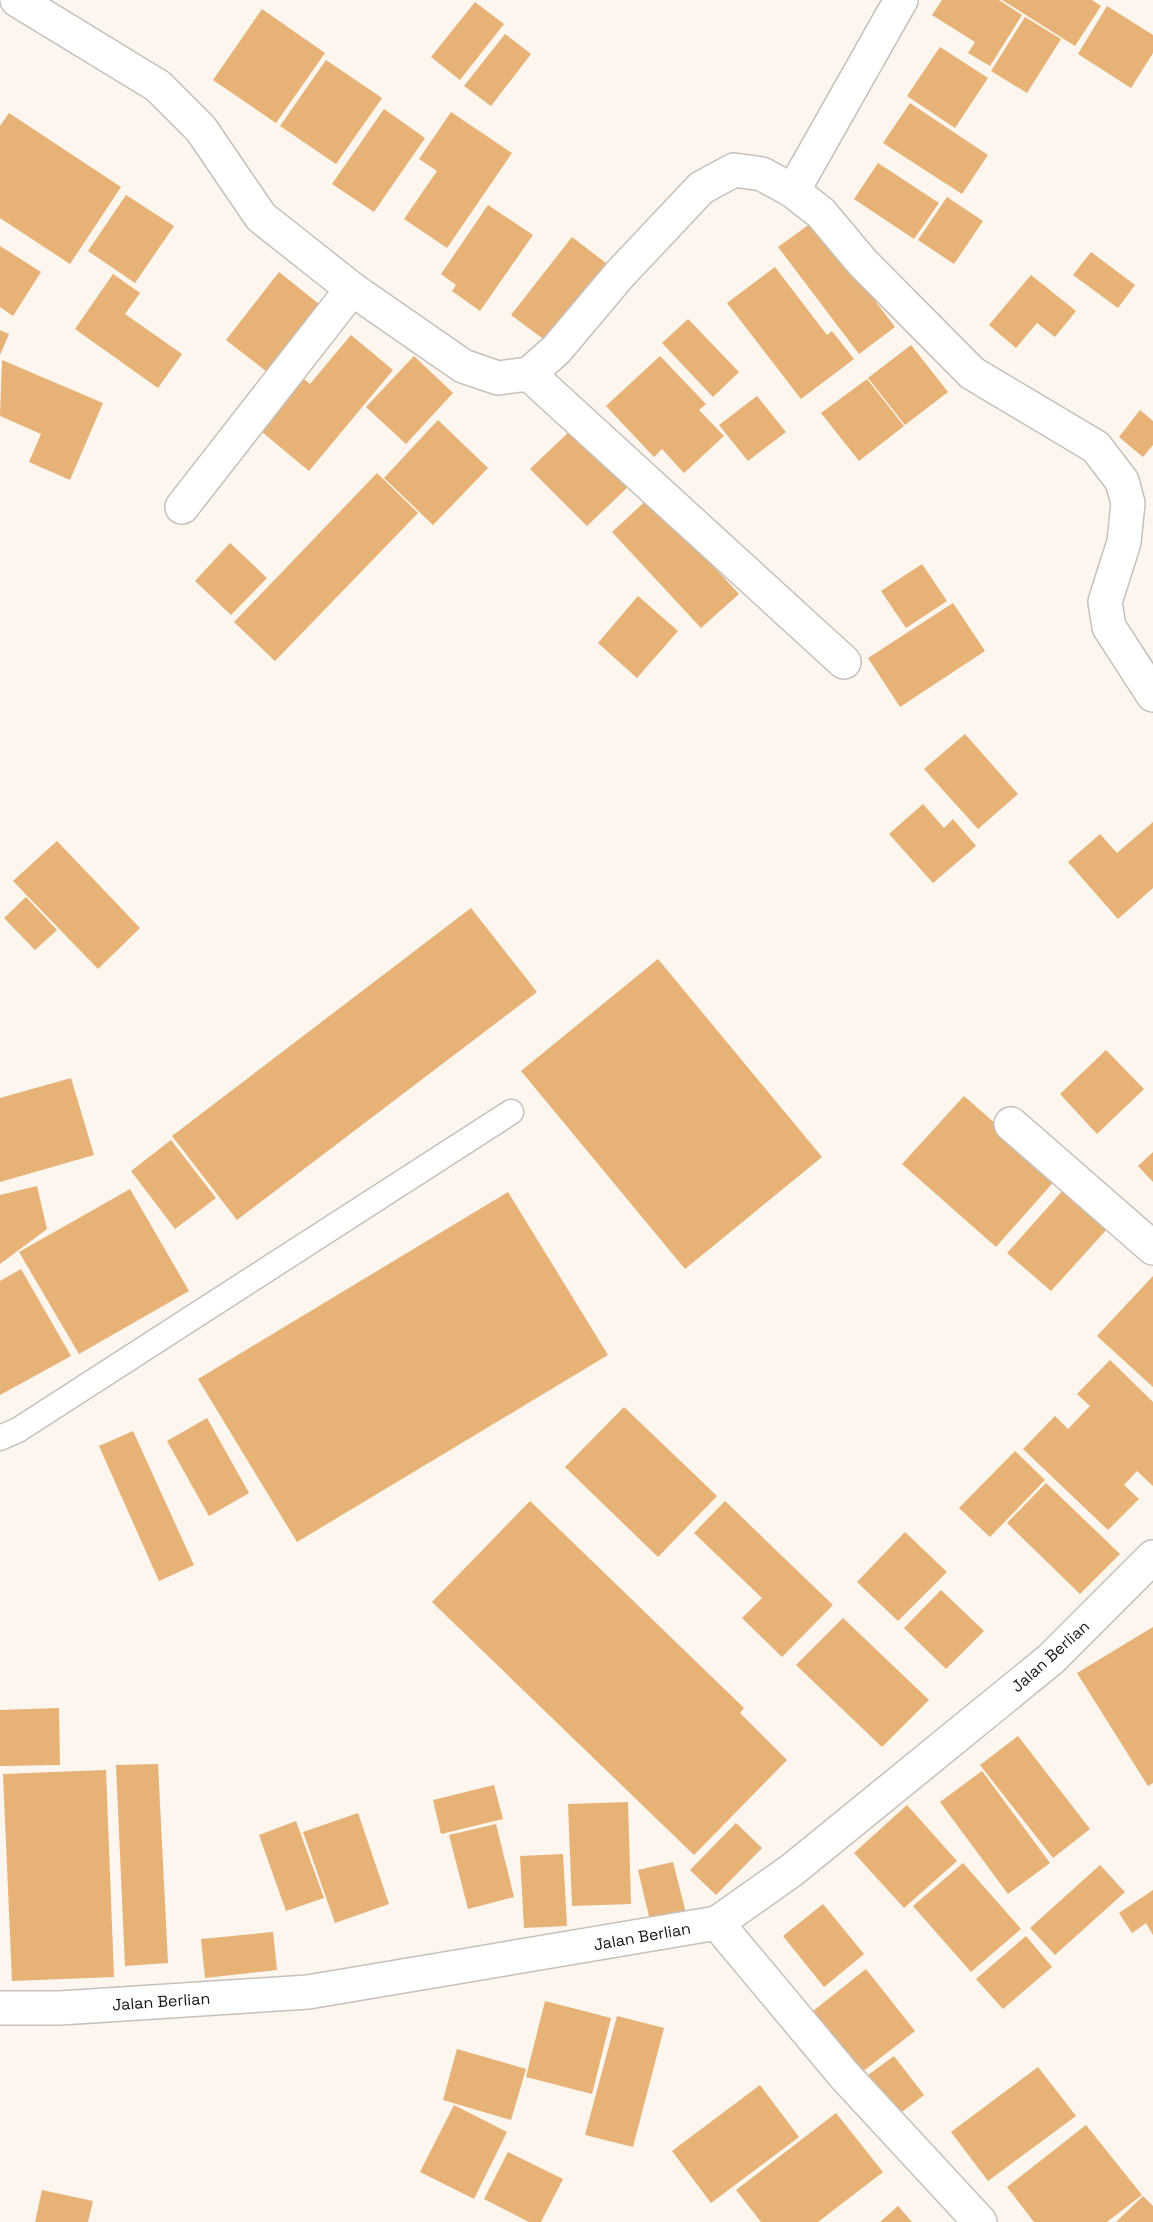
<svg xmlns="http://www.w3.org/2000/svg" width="1153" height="2222" font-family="'Space Grotesk',sans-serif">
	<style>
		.building { fill: #e6b276 }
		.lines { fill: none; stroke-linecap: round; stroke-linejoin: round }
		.lane-casing { stroke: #c6c0ba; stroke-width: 27 }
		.street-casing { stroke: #c6c0ba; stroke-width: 36 }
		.secondary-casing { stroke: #c6c0ba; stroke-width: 36 }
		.lane { stroke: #fff; stroke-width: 24 }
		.street { stroke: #fff; stroke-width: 33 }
		.secondary { stroke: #fff; stroke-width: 33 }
		.labels { text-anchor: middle; stroke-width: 6; stroke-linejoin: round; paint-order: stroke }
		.street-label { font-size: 16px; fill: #191715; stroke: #fff }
	</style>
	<rect width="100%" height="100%" fill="#fcf6ef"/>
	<!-- building -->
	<g class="building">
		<path d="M942,0H999L1022,15L990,66L968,53L975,42L932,15Z"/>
		<path d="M1002,0H1092L1101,6L1075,46Z"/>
		<path d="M475,2L504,24L460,80L431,57Z"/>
		<path d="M1107,6L1153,35V53L1131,88L1078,54Z"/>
		<path d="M262,9L325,53L276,123L213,80Z"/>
		<path d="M1025,17L1061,39L1027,93L991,71Z"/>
		<path d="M505,34L531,54L491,106L464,86Z"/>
		<path d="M940,47L988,78L955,128L907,96Z"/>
		<path d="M326,60L382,98L336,164L280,126Z"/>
		<path d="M910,103L988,155L962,194L883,143Z"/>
		<path d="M384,109L425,138L374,212L332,184Z"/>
		<path d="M451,112L512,153L447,248L404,219L437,171L419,159Z"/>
		<path d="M9,113L121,187L70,264L0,218V126Z"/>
		<path d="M878,163L939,203L914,239L854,199Z"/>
		<path d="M126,195L174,226L135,283L88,251Z"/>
		<path d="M947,197L983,221L954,264L918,240Z"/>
		<path d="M488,205L533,235L480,311L452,291L456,285L441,274Z"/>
		<path d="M814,221L895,327L859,354L778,247Z"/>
		<path d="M572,237L606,263L546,341L511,315Z"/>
		<path d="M0,246L41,272L13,316L0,307Z"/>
		<path d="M1091,252L1135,285L1118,308L1073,275Z"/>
		<path d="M775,267L827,335L832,331L854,359L801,399L727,303Z"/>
		<path d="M279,272L324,308L271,375L226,340Z"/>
		<path d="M113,274L140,293L125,314L182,354L158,388L75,329Z"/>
		<path d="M1031,275L1076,311L1055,337L1037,323L1016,348L989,325Z"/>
		<path d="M688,319L739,372L713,397L662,343Z"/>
		<path d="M0,330L9,334L0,355Z"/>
		<path d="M351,335L393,370L309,471L256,427L299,375L310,384Z"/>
		<path d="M911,345L948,392L905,425L868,378Z"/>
		<path d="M414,356L453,393L406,444L366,407Z"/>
		<path d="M660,356L706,404L699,410L724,436L684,473L662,449L654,457L606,406Z"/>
		<path d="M2,360L103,403L70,480L29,462L41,434L0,416Z"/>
		<path d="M867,379L904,426L859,461L821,413Z"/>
		<path d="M757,396L786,432L748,461L719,425Z"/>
		<path d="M1140,410L1153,421V445L1143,457L1119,437Z"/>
		<path d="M438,420L488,468L433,525L384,478Z"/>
		<path d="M573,428L630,485L587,526L530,469Z"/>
		<path d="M377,473L418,513L275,661L234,622Z"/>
		<path d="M650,497L739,594L701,628L612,532Z"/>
		<path d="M230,543L267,578L231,615L195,581Z"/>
		<path d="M922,564L947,601L906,628L881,591Z"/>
		<path d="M638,596L678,631L637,678L598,643Z"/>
		<path d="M953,603L985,651L900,707L868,658Z"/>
		<path d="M965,734L1018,794L978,829L924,769Z"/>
		<path d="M923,804L944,828L953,819L976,846L933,883L889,834Z"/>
		<path d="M1153,822V888L1118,919L1068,862L1100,834L1117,853Z"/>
		<path d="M57,841L140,928L98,969L13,881Z"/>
		<path d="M26,897L57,930L35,950L4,918Z"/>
		<path d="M471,908L537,992L237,1220L172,1136Z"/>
		<path d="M658,959L822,1157L685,1269L521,1071Z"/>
		<path d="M1106,1050L1144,1089L1097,1134L1060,1094Z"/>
		<path d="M71,1078L94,1155L0,1182V1098Z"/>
		<path d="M964,1096L1057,1178L996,1247L902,1164Z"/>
		<path d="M171,1140L216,1198L175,1229L131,1171Z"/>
		<path d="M1153,1152V1182L1138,1166Z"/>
		<path d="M37,1186L47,1229L0,1264V1195Z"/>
		<path d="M130,1189L189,1291L79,1354L19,1252Z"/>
		<path d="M1064,1189L1108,1228L1051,1291L1007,1253Z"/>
		<path d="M508,1192L608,1355L297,1542L198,1379Z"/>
		<path d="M21,1269L71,1356L0,1395V1281Z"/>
		<path d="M1153,1276V1387L1097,1336Z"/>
		<path d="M1110,1360L1153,1402V1486L1137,1471L1124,1485L1139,1499L1108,1530L1023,1449L1055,1416L1068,1429L1090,1406L1077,1394Z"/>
		<path d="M624,1407L717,1496L658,1557L565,1467Z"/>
		<path d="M207,1418L249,1493L209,1516L167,1441Z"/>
		<path d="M133,1431L194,1565L159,1581L99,1446Z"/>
		<path d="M1015,1451L1045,1480L990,1537L959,1508Z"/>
		<path d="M1046,1483L1120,1554L1080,1594L1007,1523Z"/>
		<path d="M530,1501L744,1708L740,1713L787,1760L694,1855L432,1602Z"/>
		<path d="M725,1501L833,1605L782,1657L742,1618L762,1598L694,1533Z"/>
		<path d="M905,1532L947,1572L898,1621L857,1582Z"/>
		<path d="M941,1590L984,1631L946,1669L904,1628Z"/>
		<path d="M843,1618L929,1700L882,1747L796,1665Z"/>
		<path d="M1153,1627V1783L1148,1786L1077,1673Z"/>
		<path d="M59,1708L60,1765L0,1766V1710Z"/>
		<path d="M1018,1736L1090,1829L1053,1858L980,1765Z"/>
		<path d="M158,1764L168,1963L125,1966L116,1765Z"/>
		<path d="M106,1770L114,1977L12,1981L3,1774Z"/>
		<path d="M982,1771L1050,1863L1008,1894L940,1802Z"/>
		<path d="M494,1785L503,1819L441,1834L433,1800Z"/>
		<path d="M628,1802L631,1904L572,1906L568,1804Z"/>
		<path d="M907,1805L957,1861L904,1908L854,1853Z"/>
		<path d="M358,1813L389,1904L335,1923L303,1832Z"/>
		<path d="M296,1821L324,1898L286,1911L259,1835Z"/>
		<path d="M736,1823L762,1848L716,1895L690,1870Z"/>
		<path d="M496,1824L514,1897L468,1909L449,1835Z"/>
		<path d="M563,1854L567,1926L524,1928L520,1856Z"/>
		<path d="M673,1862L688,1921L652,1929L638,1870Z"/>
		<path d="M963,1863L1021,1929L971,1972L913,1906Z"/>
		<path d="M1100,1865L1125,1892L1055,1955L1030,1928Z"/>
		<path d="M1153,1890V1935L1146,1923L1132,1933L1119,1913Z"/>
		<path d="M823,1904L864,1954L824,1987L783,1936Z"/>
		<path d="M273,1932L277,1970L205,1978L201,1939Z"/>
		<path d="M1026,1936L1052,1967L1003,2009L976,1979Z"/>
		<path d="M866,1969L915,2031L857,2076L808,2015Z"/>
		<path d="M545,2001L611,2018L592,2094L526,2077Z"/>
		<path d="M617,2016L664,2028L633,2147L585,2135Z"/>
		<path d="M457,2049L526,2069L511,2120L443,2100Z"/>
		<path d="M894,2056L924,2095L894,2118L864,2078Z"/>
		<path d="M1038,2067L1076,2116L988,2181L951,2132Z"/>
		<path d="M760,2085L799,2137L711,2203L672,2151Z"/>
		<path d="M454,2105L507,2132L474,2199L420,2172Z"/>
		<path d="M836,2113L883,2172L818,2222H761L736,2190Z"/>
		<path d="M1086,2125L1142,2195L1107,2222H1034L1007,2187Z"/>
		<path d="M508,2152L563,2179L541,2222H529L484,2199Z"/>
		<path d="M42,2190L93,2201L88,2222H35Z"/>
		<path d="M1143,2196L1153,2206V2222H1116Z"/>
		<path d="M898,2206L912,2222H880Z"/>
	</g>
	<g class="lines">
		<defs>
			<path id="lane" d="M0,1438L18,1430L511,1112"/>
			<g id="street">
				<path d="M17,0L158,86L201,129L261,217L352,289L463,366L498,378L529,374L557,349L620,274L701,188L734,170L762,174L793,191L821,213L863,263L972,373L1096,447L1122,481L1128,503L1124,542L1105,602L1109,627L1153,695"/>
				<path d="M793,191L901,0"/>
				<path d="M529,374L844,662"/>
				<path d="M182,507L352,289"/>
				<path d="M1011,1124L1153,1248"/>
				<path d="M717,1923L844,2075L980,2222"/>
			</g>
			<path id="secondary" d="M0,2008H60L308,1992L717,1923L792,1870L1051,1659L1153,1557"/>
		</defs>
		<!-- lane casing -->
		<use href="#lane" class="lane-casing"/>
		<!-- street casing -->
		<use href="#street" class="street-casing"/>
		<!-- secondary casing -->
		<use href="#secondary" class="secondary-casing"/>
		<!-- lane -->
		<use href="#lane" class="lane"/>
		<!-- street -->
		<use href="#street" class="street"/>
		<!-- secondary -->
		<use href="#secondary" class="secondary"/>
	</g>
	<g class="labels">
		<!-- street labels -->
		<g class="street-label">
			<text transform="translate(1050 1656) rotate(-42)" y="6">Jalan Berlian</text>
			<text transform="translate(642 1936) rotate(-10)" y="6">Jalan Berlian</text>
			<text transform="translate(161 2001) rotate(-4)" y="6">Jalan Berlian</text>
		</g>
	</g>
</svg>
